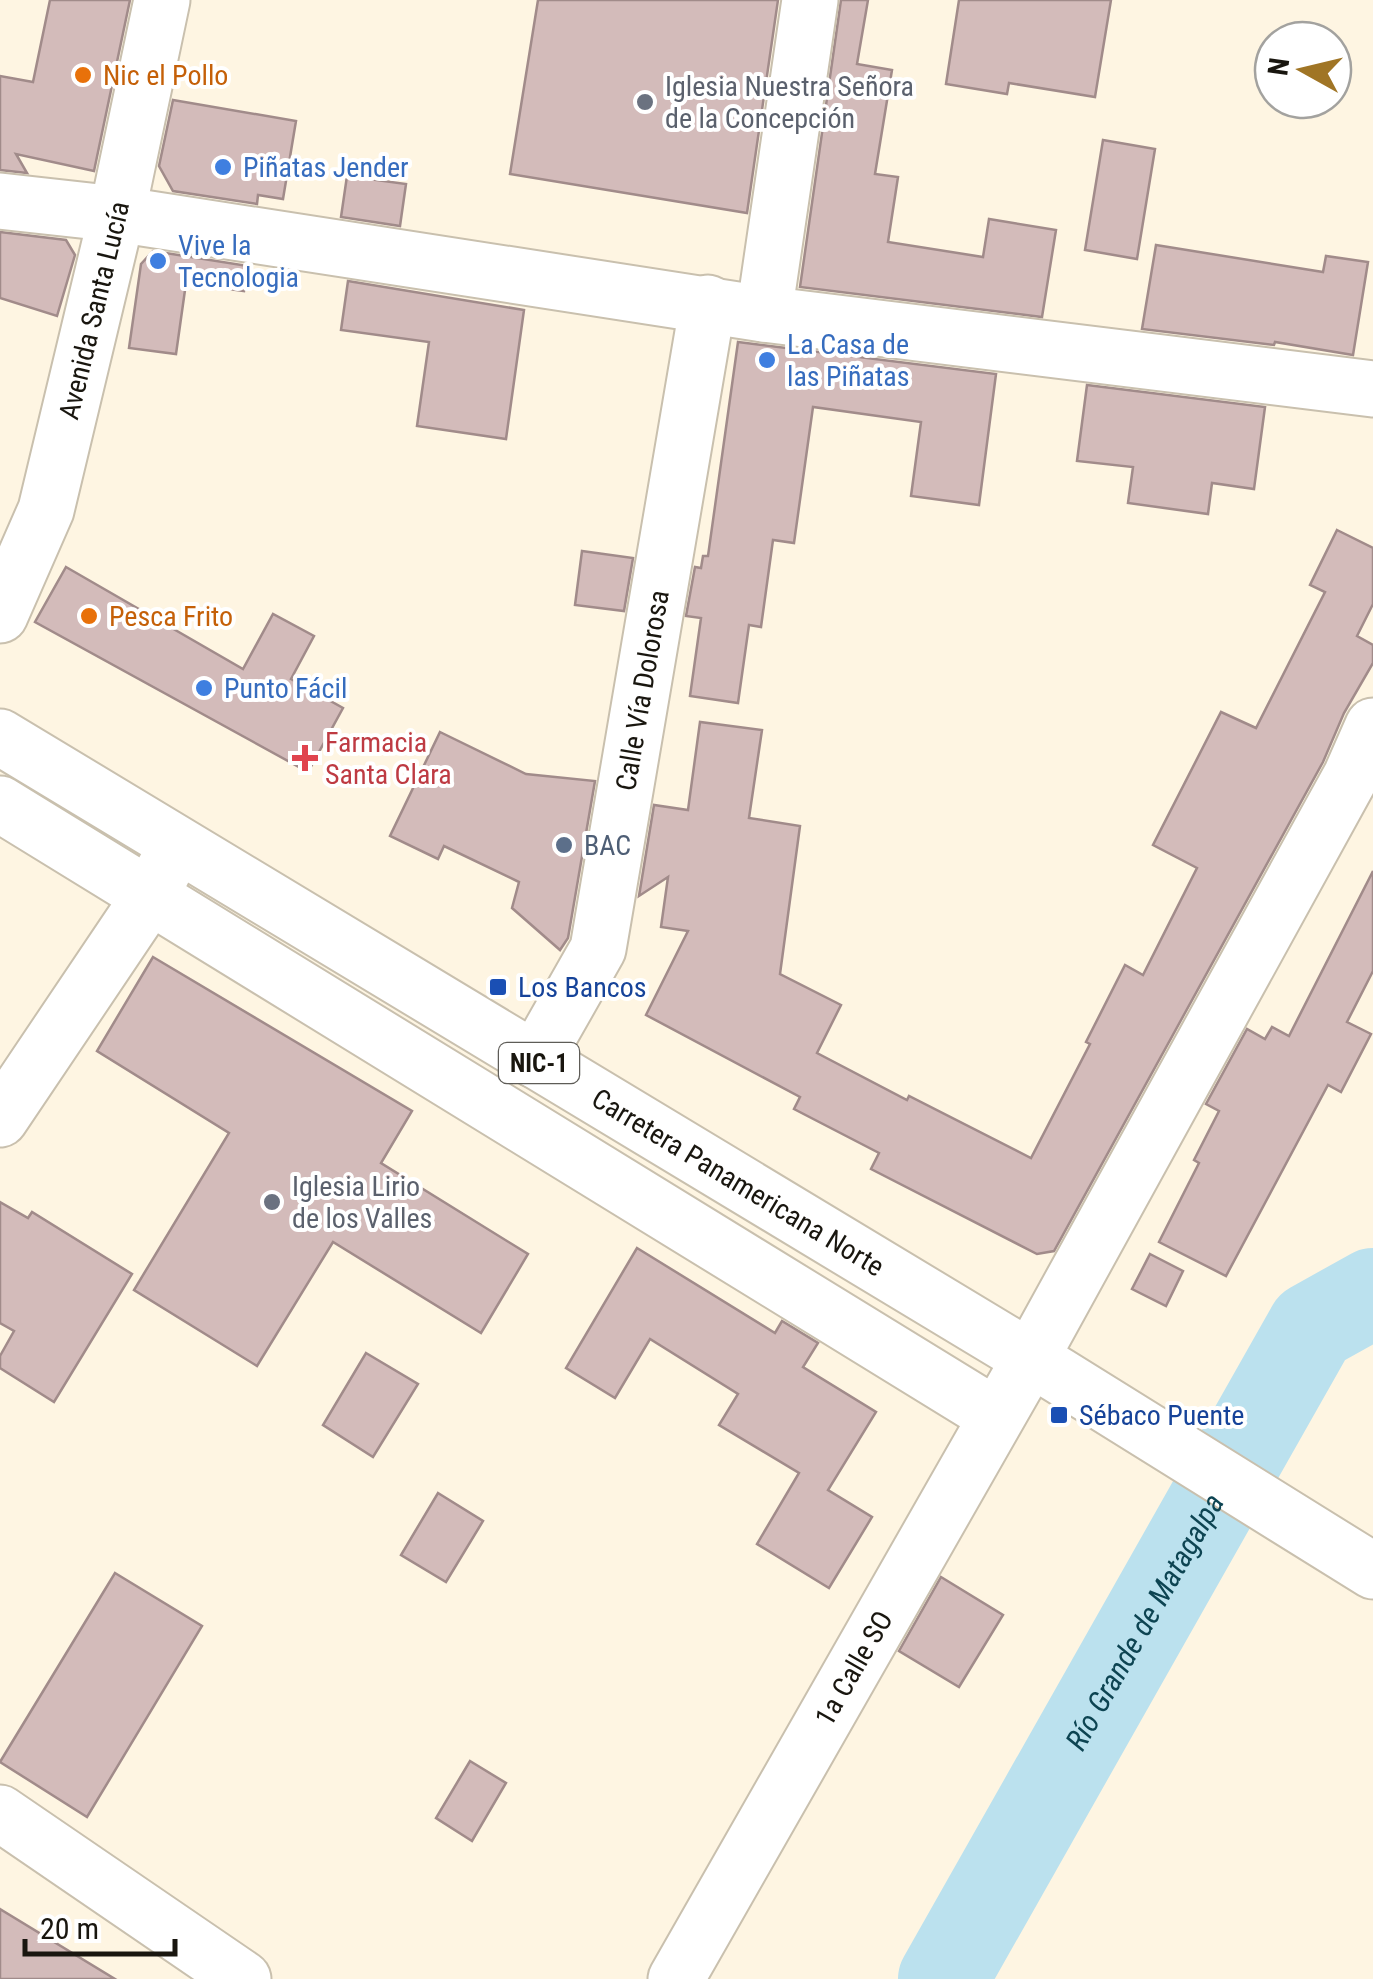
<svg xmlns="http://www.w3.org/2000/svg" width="1373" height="1979" font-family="'Roboto Condensed',sans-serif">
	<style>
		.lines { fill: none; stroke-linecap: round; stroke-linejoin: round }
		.river { stroke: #bbe1ee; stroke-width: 90 }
		.building { fill: #d3bbba; stroke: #a18b8a; stroke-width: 2.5 }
		.minor-casing { stroke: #c9c0ae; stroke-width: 59 }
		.highway-casing { stroke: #c9c0ae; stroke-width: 59 }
		.minor { stroke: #fff; stroke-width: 55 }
		.highway { stroke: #fff; stroke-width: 55 }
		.food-dot { fill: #e8710a; stroke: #fff; stroke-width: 4 }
		.worship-dot { fill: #6b7280; stroke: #fff; stroke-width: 4 }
		.shop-dot { fill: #3f7fe0; stroke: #fff; stroke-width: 4 }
		.health-dot { fill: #e0444e; stroke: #fff; stroke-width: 4 }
		.service-dot { fill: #5c6f8a; stroke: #fff; stroke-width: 4 }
		.transit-dot { fill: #1a4fb4; stroke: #fff; stroke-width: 4 }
		.labels { text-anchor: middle; stroke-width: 8; stroke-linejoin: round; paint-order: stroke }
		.shield { fill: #fff; stroke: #5e5c57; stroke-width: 2.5 }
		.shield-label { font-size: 25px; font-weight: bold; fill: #19160f }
		.food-label { font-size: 28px; fill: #c56008; stroke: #fff; text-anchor: start }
		.worship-label { font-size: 28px; fill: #5b616d; stroke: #fff; text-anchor: start }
		.shop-label { font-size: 28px; fill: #366cbe; stroke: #fff; text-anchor: start }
		.street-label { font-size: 28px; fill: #19160f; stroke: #fff }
		.health-label { font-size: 28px; fill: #be3a42; stroke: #fff; text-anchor: start }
		.service-label { font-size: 28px; fill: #4e5e75; stroke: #fff; text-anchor: start }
		.transit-label { font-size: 28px; fill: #164399; stroke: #fff; text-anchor: start }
		.water-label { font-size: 30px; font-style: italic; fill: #0d4452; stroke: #fff }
	</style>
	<rect width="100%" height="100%" fill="#fef5e2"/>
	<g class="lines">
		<!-- river -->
		<path class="river" id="s1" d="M943,1979L1312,1327L1373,1293"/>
	</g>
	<!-- building -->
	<g class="building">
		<path d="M50,0H130L94,171L16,154L27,173L0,170V76L33,82Z"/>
		<path d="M538,0H778L747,213L510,174Z"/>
		<path d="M841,0H868L857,64L892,70L875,174L898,177L888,242L983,257L989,219L1056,230L1042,317L800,287Z"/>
		<path d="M959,0H1111L1095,97L1009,83L1007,94L946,84Z"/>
		<path d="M173,100L296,121L283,199L258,195L257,204L173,191L159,166Z"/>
		<path d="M1103,140L1155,149L1137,259L1085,250Z"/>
		<path d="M347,176L406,184L400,226L341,217Z"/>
		<path d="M0,232L66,240L75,255L57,316L0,298Z"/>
		<path d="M1156,245L1323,272L1326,256L1368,262L1353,355L1275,342L1274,345L1142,329Z"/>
		<path d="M153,251L248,266L244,291L186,283L176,354L129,348L141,264Z"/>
		<path d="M348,281L524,310L506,439L417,426L429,342L341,330Z"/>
		<path d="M738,342L996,374L979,505L911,496L921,422L813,407L794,543L773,540L761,627L749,625L738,703L690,696L701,618L686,616L695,567L701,568L703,556H708Z"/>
		<path d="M1087,385L1265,407L1254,489L1212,483L1208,514L1128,503L1133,467L1077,461Z"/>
		<path d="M1337,530L1373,548V604L1357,636L1373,645V663L1344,713L1323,762L1054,1251L1037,1254L871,1169L879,1153L794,1109L800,1097L646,1015L688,931L661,927L668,877L639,896L654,805L688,810L700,722L762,730L749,818L800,826L780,974L841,1005L817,1053L907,1100L909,1096L1031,1158L1090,1044L1086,1042L1125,965L1143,975L1197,868L1153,845L1221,712L1256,728L1325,592L1310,585Z"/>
		<path d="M582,551L633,558L624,611L575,605Z"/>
		<path d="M66,567L243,669L273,614L314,636L291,679L343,708L308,772L35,622Z"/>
		<path d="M440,732L526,774L595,781L568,938L560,950L512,908L519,882L444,846L438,859L390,836Z"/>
		<path d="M1373,871V971L1347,1022L1371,1034L1341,1092L1328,1085L1226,1276L1159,1242L1199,1163L1194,1160L1219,1111L1206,1104L1247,1029L1265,1039L1272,1027L1289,1036Z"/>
		<path d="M153,957L412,1111L381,1163L528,1254L481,1333L333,1242L257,1366L134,1290L229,1133L97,1051Z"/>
		<path d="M0,1202L28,1218L32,1212L132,1274L54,1402L0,1368V1356L14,1331L0,1323Z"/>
		<path d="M637,1248L775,1333L782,1321L818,1343L803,1367L876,1412L828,1490L872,1517L829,1588L757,1544L799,1473L719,1425L738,1394L650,1339L615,1398L566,1368Z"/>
		<path d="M1150,1254L1183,1271L1166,1306L1132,1289Z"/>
		<path d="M366,1353L418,1384L373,1457L323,1425Z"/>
		<path d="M438,1493L483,1521L446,1582L401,1555Z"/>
		<path d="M115,1573L202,1626L87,1817L0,1762Z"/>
		<path d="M941,1577L1003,1615L959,1687L899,1651Z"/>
		<path d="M470,1761L506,1783L472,1841L436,1818Z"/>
		<path d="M0,1909L115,1979H0Z"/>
	</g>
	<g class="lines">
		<defs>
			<g id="minor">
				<path d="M0,201L117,214L764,314L1373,389"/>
				<path d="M764,314L810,0"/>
				<path id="s2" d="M0,615L46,510L117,214L162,0"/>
				<path d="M0,804L996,1416"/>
				<path id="s3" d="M535,1060L598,949L708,303"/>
				<path d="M0,1119L150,896L168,862"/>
				<path d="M0,1813L243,1979"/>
				<path id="s4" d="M676,1979L1030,1359L1351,776L1373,726"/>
			</g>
			<g id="highway">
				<path id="s5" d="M0,737L1058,1375L1373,1571"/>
			</g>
		</defs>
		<!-- minor casing -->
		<use href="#minor" class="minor-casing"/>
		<!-- highway casing -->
		<use href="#highway" class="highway-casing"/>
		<!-- minor -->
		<use href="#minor" class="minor"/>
		<!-- highway -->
		<use href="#highway" class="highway"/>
	</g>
	<!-- markers -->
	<g class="food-dot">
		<circle cx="83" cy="75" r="10"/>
		<circle cx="89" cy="616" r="10"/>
	</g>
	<g class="worship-dot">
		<circle cx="645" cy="102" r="10"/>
		<circle cx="272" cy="1202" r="10"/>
	</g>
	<g class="shop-dot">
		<circle cx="223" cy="167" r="10"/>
		<circle cx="158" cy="261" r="10"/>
		<circle cx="767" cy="360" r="10"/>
		<circle cx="204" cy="688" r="10"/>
	</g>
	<path class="health-dot" d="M300 743h10v10h10v10h-10v10h-10v-10h-10v-10h10z"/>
	<circle class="service-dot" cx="564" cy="845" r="10"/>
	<g class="transit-dot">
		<rect x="488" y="977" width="20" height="20" rx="5"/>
		<rect x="1049" y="1405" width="20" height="20" rx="5"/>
	</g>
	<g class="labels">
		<!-- shield labels -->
		<rect class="shield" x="499" y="1043" width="80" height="40" rx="8"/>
		<g class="shield-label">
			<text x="539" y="1072">NIC-1</text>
		</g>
		<!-- food labels -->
		<g class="food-label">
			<text x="103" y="85">Nic el Pollo</text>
			<text x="109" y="626">Pesca Frito</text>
		</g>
		<!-- worship labels -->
		<g class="worship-label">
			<text x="665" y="96">Iglesia Nuestra Señora<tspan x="665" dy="32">de la Concepción</tspan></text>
			<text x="292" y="1196">Iglesia Lirio<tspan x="292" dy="32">de los Valles</tspan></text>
		</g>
		<!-- shop labels -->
		<g class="shop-label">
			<text x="243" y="177">Piñatas Jender</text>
			<text x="178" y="255">Vive la<tspan x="178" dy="32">Tecnologia</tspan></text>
			<text x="787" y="354">La Casa de<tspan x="787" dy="32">las Piñatas</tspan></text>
			<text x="224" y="698">Punto Fácil</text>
		</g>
		<!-- street labels -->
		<g class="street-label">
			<text dy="10" stroke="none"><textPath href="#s2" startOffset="320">Avenida Santa Lucía</textPath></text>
			<text dy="10" stroke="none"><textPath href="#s3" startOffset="390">Calle Vía Dolorosa</textPath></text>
			<text dy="10" stroke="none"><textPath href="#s5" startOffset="862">Carretera Panamericana Norte</textPath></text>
			<text dy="10" stroke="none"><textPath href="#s4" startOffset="358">1a Calle SO</textPath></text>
		</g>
		<!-- health labels -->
		<g class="health-label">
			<text x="325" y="752">Farmacia<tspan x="325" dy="32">Santa Clara</tspan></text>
		</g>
		<!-- service labels -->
		<g class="service-label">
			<text x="584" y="855">BAC</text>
		</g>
		<!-- transit labels -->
		<g class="transit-label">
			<text x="518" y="997">Los Bancos</text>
			<text x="1079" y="1425">Sébaco Puente</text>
		</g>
		<!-- water labels -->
		<g class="water-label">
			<text dy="10" stroke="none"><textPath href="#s1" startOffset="410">Río Grande de Matagalpa</textPath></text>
		</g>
	</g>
	<!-- north arrow -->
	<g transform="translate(1303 70) rotate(278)"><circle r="48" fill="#ffffff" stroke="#a3a29f" stroke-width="2.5"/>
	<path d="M0-8L18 38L0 25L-18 38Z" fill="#a07525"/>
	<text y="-15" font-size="28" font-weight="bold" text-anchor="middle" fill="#19160f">N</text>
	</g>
	<!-- scale -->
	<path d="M25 1939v15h150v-15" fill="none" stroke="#19160f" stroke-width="5"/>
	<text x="40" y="1939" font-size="30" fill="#19160f" stroke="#ffffff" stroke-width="8" paint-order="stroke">20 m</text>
</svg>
